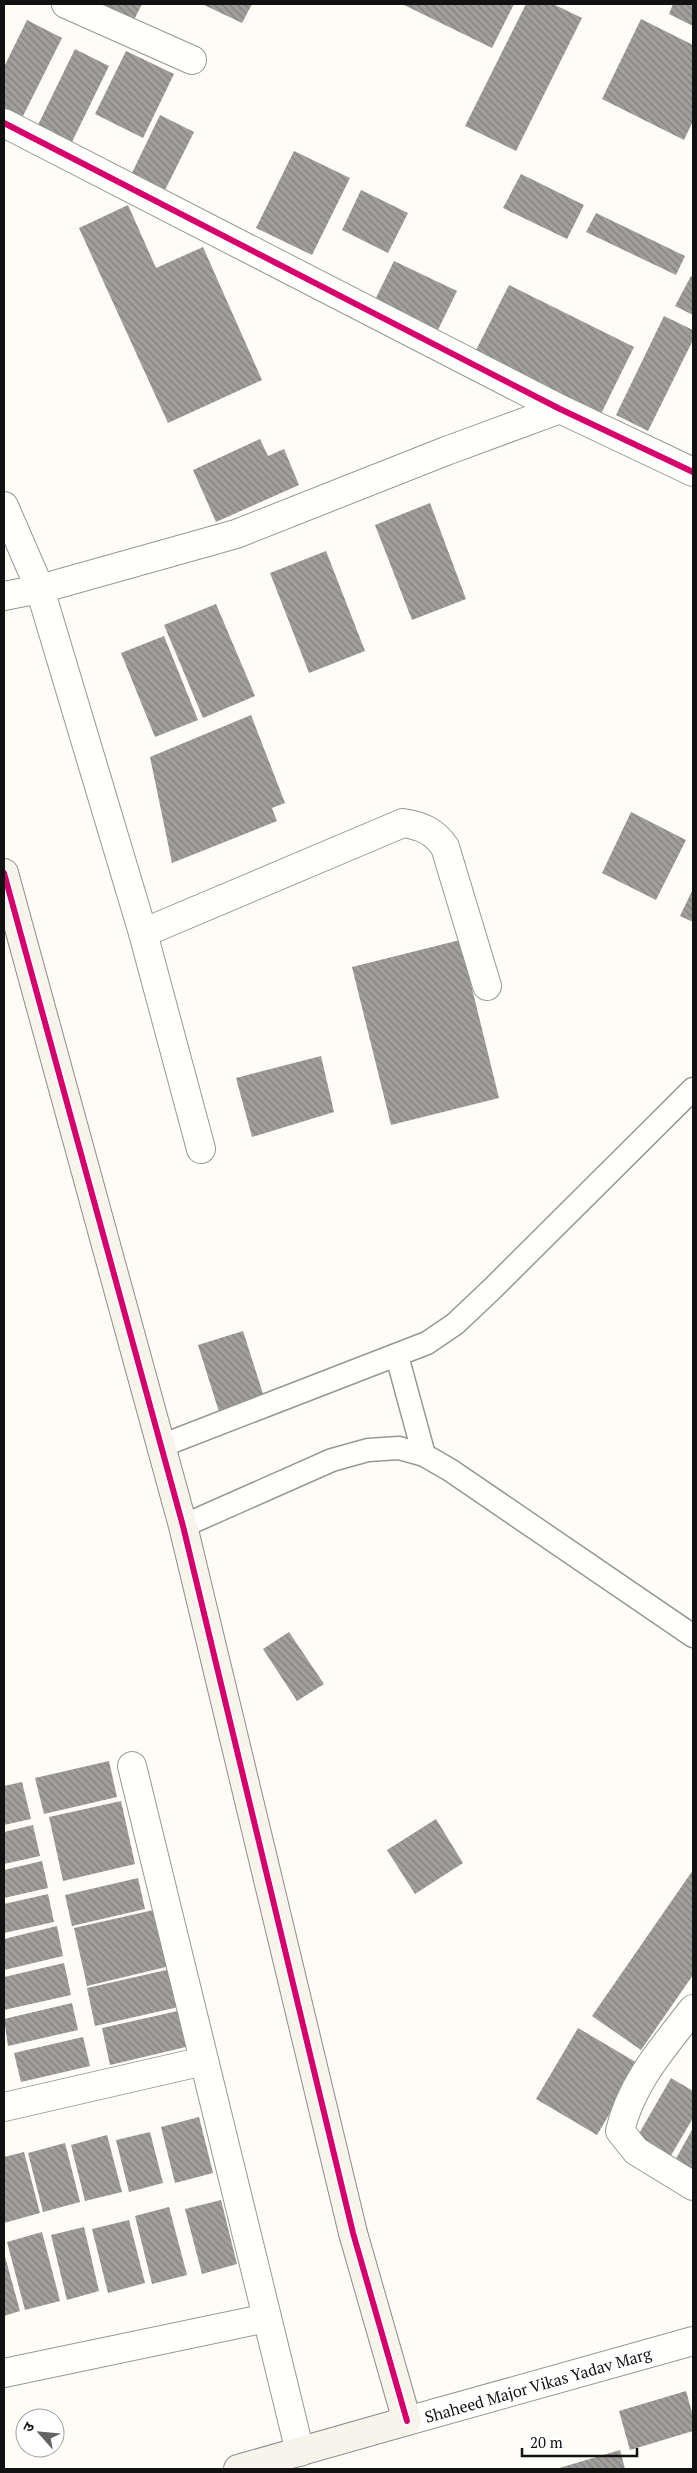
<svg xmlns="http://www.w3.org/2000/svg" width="697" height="2473" font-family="'PT Serif','Noto Sans Devanagari',serif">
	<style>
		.building { fill: url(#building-back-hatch) }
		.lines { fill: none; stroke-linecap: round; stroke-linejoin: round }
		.lane-casing { stroke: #979795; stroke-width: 25 }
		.street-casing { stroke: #979795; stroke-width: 30 }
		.secondary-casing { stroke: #8e8d8b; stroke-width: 30 }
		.lane { stroke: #fffffe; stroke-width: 22 }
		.street { stroke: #fffffe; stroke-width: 28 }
		.secondary { stroke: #f6f4eb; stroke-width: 28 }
		.cycleway-casing { stroke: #fff; stroke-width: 9 }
		.cycleway { stroke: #d6006c; stroke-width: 6 }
		.labels { text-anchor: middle; stroke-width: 5; stroke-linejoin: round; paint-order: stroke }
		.street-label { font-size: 16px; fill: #111; stroke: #fff }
	</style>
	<defs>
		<pattern id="building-back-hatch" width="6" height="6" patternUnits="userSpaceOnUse" patternTransform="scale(1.25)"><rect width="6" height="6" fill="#a19f9c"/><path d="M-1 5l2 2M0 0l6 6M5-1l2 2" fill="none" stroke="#82807e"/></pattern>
	</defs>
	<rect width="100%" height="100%" fill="#fdfcf7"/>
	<!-- building -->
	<g class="building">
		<path d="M80,4H142L130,28Z"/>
		<path d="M202,4H252L242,23Z"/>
		<path d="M402,4H514L492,48Z"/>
		<path d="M526,4H553L582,18L516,151L465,126Z"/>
		<path d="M673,4H693V26L669,14Z"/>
		<path d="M641,19L693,45V121L684,140L602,99Z"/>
		<path d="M27,20L62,38L19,124L4,116V67Z"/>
		<path d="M75,49L109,66L71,144L37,127Z"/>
		<path d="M126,51L174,74L143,138L95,114Z"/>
		<path d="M160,115L194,132L163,194L130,177Z"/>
		<path d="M294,151L350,178L312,255L256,228Z"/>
		<path d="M521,174L584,205L567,239L503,208Z"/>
		<path d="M361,190L408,213L388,253L342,230Z"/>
		<path d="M128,205L156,268L203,247L262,380L168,423L79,228Z"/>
		<path d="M596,213L685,256L676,275L586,232Z"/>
		<path d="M394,261L457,291L436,334L373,304Z"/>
		<path d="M691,276L693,277V315L675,306Z"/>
		<path d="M509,285L634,347L598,420L472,358Z"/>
		<path d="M664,316L693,330V340L648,431L616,415Z"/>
		<path d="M260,439L268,456L284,449L299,485L216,522L193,470Z"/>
		<path d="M430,503L466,599L412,620L375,525Z"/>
		<path d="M326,551L365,651L309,673L270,573Z"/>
		<path d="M216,604L255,696L203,718L164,625Z"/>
		<path d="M164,636L198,720L155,737L121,653Z"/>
		<path d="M251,715L285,803L272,808L277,821L172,863L150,757Z"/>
		<path d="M631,812L686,840L656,900L602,873Z"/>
		<path d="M693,889V922L680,916Z"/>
		<path d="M460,940L499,1098L391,1125L352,967Z"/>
		<path d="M321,1056L334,1112L252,1137L236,1078Z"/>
		<path d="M243,1331L264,1397L219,1412L198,1345Z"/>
		<path d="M289,1632L324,1684L297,1701L263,1649Z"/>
		<path d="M109,1761L117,1797L44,1814L35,1778Z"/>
		<path d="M22,1782L31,1819L4,1825V1786Z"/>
		<path d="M121,1801L135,1864L63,1881L49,1817Z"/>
		<path d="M436,1819L463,1863L415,1894L387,1850Z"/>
		<path d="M33,1825L40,1856L4,1864V1832Z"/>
		<path d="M42,1861L48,1888L4,1898V1870Z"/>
		<path d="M693,1870V1975L641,2050L592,2016Z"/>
		<path d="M138,1878L145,1909L72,1926L65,1895Z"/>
		<path d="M48,1894L54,1922L4,1933V1904Z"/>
		<path d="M158,1909L170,1966L87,1986L74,1928Z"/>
		<path d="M57,1926L63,1956L4,1970V1939Z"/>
		<path d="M64,1963L71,1995L4,2010V1977Z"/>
		<path d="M175,1968L183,2006L95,2026L87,1988Z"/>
		<path d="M72,2003L78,2030L8,2046L4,2019Z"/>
		<path d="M182,2010L190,2046L110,2065L102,2028Z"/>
		<path d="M578,2028L639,2064L597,2135L536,2099Z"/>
		<path d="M83,2037L90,2066L21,2082L14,2053Z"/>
		<path d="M671,2078L693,2091V2118L666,2164L633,2144Z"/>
		<path d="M199,2117L213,2173L175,2183L161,2127Z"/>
		<path d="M693,2128V2175L673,2164Z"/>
		<path d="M150,2132L163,2183L129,2192L116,2140Z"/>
		<path d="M107,2135L122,2192L85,2201L71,2145Z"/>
		<path d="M65,2143L80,2202L43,2212L28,2153Z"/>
		<path d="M24,2152L40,2213L4,2223V2157Z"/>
		<path d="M221,2200L237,2264L202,2274L185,2209Z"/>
		<path d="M169,2207L187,2275L152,2284L135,2216Z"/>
		<path d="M129,2220L145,2283L108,2293L92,2229Z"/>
		<path d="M84,2227L99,2291L67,2300L51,2235Z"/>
		<path d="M42,2232L60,2301L25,2310L7,2242Z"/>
		<path d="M4,2253L20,2311L4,2316Z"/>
		<path d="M686,2391L693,2416V2431L630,2450L619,2411Z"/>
		<path d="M620,2450L625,2469H556Z"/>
	</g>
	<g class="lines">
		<defs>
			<g id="lane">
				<path d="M397,1356L424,1455"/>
				<path d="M161,1446L427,1343L455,1324L492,1289L693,1089"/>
				<path d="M183,1526L332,1460L368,1450L399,1448L424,1455L450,1470L693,1636"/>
			</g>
			<g id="street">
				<path d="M66,4L192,60"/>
				<path d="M4,123L560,409L693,472"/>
				<path d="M4,506L40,589L143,933L201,1149"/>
				<path d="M4,596L40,589L236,534L446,451L560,409"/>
				<path d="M143,933L403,823C422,826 434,831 445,847L487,986"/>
				<path d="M132,1766L300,2452"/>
				<path d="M693,2009C663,2048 631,2083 620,2131L636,2151L693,2186"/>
				<path d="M4,2107L204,2061"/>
				<path d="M4,2373L267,2318"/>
				<path d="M407,2421L693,2341"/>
			</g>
			<path id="secondary" d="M4,873L183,1526L353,2233L407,2421L238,2469"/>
		</defs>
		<!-- lane casing -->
		<use href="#lane" class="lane-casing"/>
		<!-- street casing -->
		<use href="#street" class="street-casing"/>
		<!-- secondary casing -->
		<use href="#secondary" class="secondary-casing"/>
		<!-- lane -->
		<use href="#lane" class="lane"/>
		<!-- street -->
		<use href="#street" class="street"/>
		<!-- secondary -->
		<use href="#secondary" class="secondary"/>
		<defs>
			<g id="cycleway">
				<path d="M4,123L560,409L693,472"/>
				<path d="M4,873L183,1526L353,2233L407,2421"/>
			</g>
		</defs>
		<!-- cycleway casing -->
		<use href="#cycleway" class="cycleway-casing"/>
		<!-- cycleway -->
		<use href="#cycleway" class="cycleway"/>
	</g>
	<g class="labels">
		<!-- street labels -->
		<g class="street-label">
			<text transform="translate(538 2385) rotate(-16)" y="6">Shaheed Major Vikas Yadav Marg</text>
		</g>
	</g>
	<!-- border -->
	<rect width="697" height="2473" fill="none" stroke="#111111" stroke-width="10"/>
	<!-- north arrow -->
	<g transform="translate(40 2433) rotate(297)"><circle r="24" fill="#ffffff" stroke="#a0a0a0"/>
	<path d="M0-4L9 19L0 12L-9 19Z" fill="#646362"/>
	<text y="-8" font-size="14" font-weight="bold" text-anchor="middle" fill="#111111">उ</text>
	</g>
	<!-- scale -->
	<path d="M522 2448v8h115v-8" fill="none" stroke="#111111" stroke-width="2.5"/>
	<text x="530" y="2448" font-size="15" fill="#111111" stroke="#ffffff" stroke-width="4" paint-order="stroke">20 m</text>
</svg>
